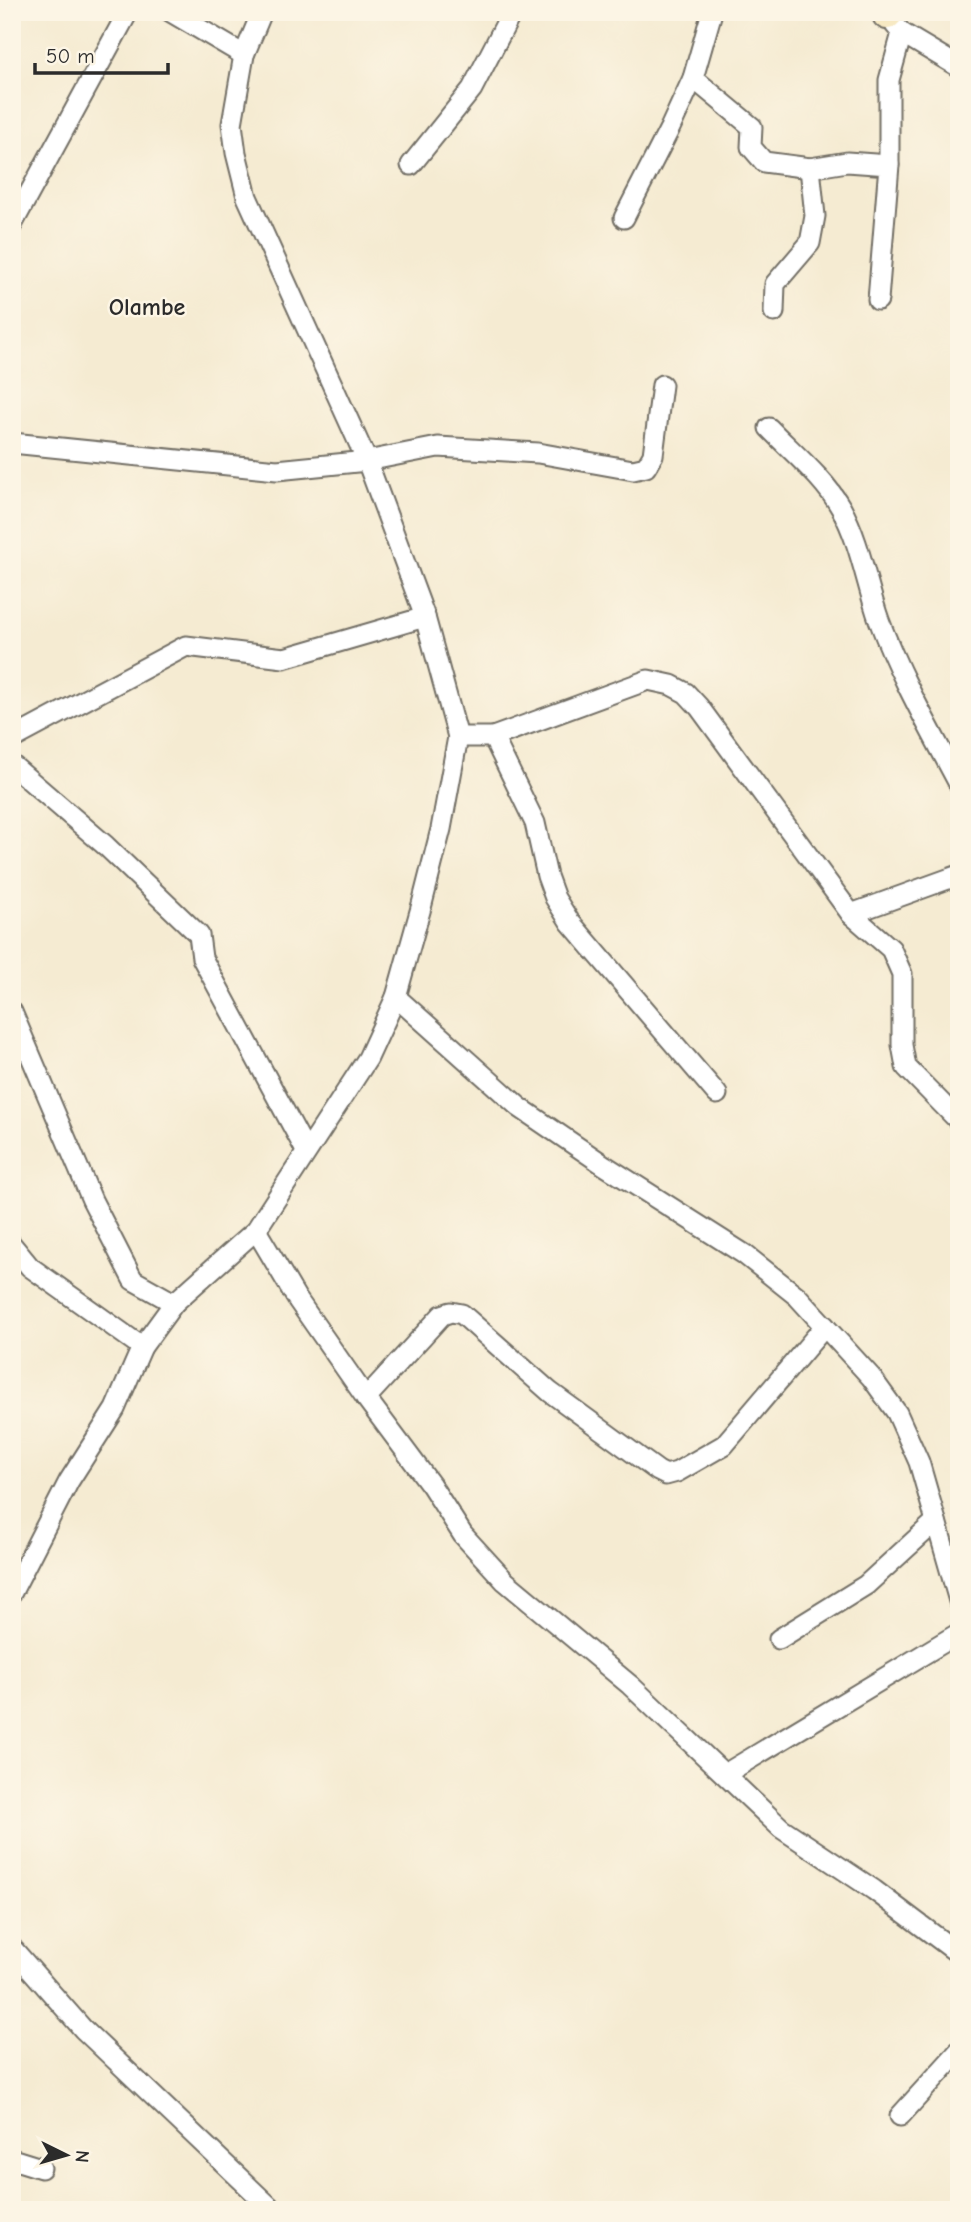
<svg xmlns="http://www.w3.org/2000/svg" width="971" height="2222" font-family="'Comic Neue',sans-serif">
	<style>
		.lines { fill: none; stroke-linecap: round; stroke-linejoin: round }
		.street-casing { stroke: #726e65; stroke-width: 23 }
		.secondary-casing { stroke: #726e65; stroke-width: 32 }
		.street { stroke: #fff; stroke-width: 19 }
		.secondary { stroke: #f7e9c3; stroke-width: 28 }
		.labels { text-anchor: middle; stroke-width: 5; stroke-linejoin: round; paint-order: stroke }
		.quarter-label { font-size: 24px; font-weight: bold; fill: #2b2b2b; stroke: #fcf5e5 }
	</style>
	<rect width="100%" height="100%" fill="#fcf5e5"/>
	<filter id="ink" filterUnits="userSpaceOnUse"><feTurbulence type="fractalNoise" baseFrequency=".0143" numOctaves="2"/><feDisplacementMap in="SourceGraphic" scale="14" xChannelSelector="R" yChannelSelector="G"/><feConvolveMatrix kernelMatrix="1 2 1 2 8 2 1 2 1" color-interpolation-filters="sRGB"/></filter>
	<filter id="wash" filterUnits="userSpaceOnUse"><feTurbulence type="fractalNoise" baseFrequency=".00686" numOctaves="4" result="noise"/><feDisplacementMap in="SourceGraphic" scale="28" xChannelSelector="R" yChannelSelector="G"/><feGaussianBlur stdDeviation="1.57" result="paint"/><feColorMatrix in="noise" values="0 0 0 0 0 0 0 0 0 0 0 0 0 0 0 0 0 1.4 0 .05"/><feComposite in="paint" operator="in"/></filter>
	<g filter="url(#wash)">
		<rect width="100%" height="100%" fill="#f5ebd2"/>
	</g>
	<g filter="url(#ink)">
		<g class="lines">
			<defs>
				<g id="street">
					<path d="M171,12L244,55"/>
					<path d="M895,25L902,33L959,67"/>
					<path d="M693,78L752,127L751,147L764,162L810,168L847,162L889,165L878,300"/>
					<path d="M411,165L472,89L512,12"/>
					<path d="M889,165V80L902,33"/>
					<path d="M624,218L670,128L693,78L712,12"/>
					<path d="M12,225L128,12"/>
					<path d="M774,312L775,284L810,243L815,216L810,168"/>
					<path d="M769,428C793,453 824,478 841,508C860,542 866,583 879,620C900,677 931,731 959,784"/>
					<path d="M12,443L277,470L367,461L438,447L538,453L633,470L646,467L653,455L662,385"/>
					<path d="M458,737H493L648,680L671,685L686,693L699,707L851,914L891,949L902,974V1045L906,1067L959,1121"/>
					<path d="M493,737L535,823L547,876L555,898L570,922L717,1094"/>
					<path d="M12,739L186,646L284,658L425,617"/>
					<path d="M12,765L106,846L199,935L202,958L306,1151"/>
					<path d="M851,914L959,875"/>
					<path d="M396,997L519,1107L604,1165L744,1254L797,1296L871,1377L897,1413L919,1462L959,1601"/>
					<path d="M12,1012L92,1200L133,1280L174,1303"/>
					<path d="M256,1230L297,1299L366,1398L431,1485L463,1535L505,1581L630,1685L781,1828L874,1890L959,1954"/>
					<path d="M12,1245L30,1267L142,1347"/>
					<path d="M366,1398L442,1315L451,1312L462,1314L550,1392L658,1471L666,1475L677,1472L724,1445L825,1326"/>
					<path d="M12,1592L69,1481L115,1409L142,1347L174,1303L256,1230L368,1058L396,997L422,904L441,829L458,737L425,617L367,461L247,197L236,153L232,124L244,55L262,12"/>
					<path d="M779,1639L866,1585L936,1521"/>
					<path d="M725,1774L959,1633"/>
					<path d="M12,1948L83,2029L273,2210"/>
					<path d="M900,2116L959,2051"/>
					<path d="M12,2159L41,2168"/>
				</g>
				<path id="secondary" d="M887,15L890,12"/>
			</defs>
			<!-- street casing -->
			<use href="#street" class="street-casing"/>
			<!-- secondary casing -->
			<use href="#secondary" class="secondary-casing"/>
			<!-- street -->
			<use href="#street" class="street"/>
			<!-- secondary -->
			<use href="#secondary" class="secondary"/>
		</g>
	</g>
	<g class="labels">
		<!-- quarter labels -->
		<g class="quarter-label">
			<text x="147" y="315">Olambe</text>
		</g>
	</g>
	<!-- margin -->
	<rect width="971" height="2222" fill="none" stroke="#fcf5e5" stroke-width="42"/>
	<!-- north arrow -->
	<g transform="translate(66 2155) rotate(95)" stroke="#fcf5e5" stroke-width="5" paint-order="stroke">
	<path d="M0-5L12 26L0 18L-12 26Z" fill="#2b2b2b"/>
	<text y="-10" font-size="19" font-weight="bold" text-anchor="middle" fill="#2b2b2b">N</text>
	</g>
	<!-- scale -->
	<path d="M35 63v10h133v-10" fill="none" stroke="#2b2b2b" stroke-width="3.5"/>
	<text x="46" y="63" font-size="21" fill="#2b2b2b" stroke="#fcf5e5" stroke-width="5" paint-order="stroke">50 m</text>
</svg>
